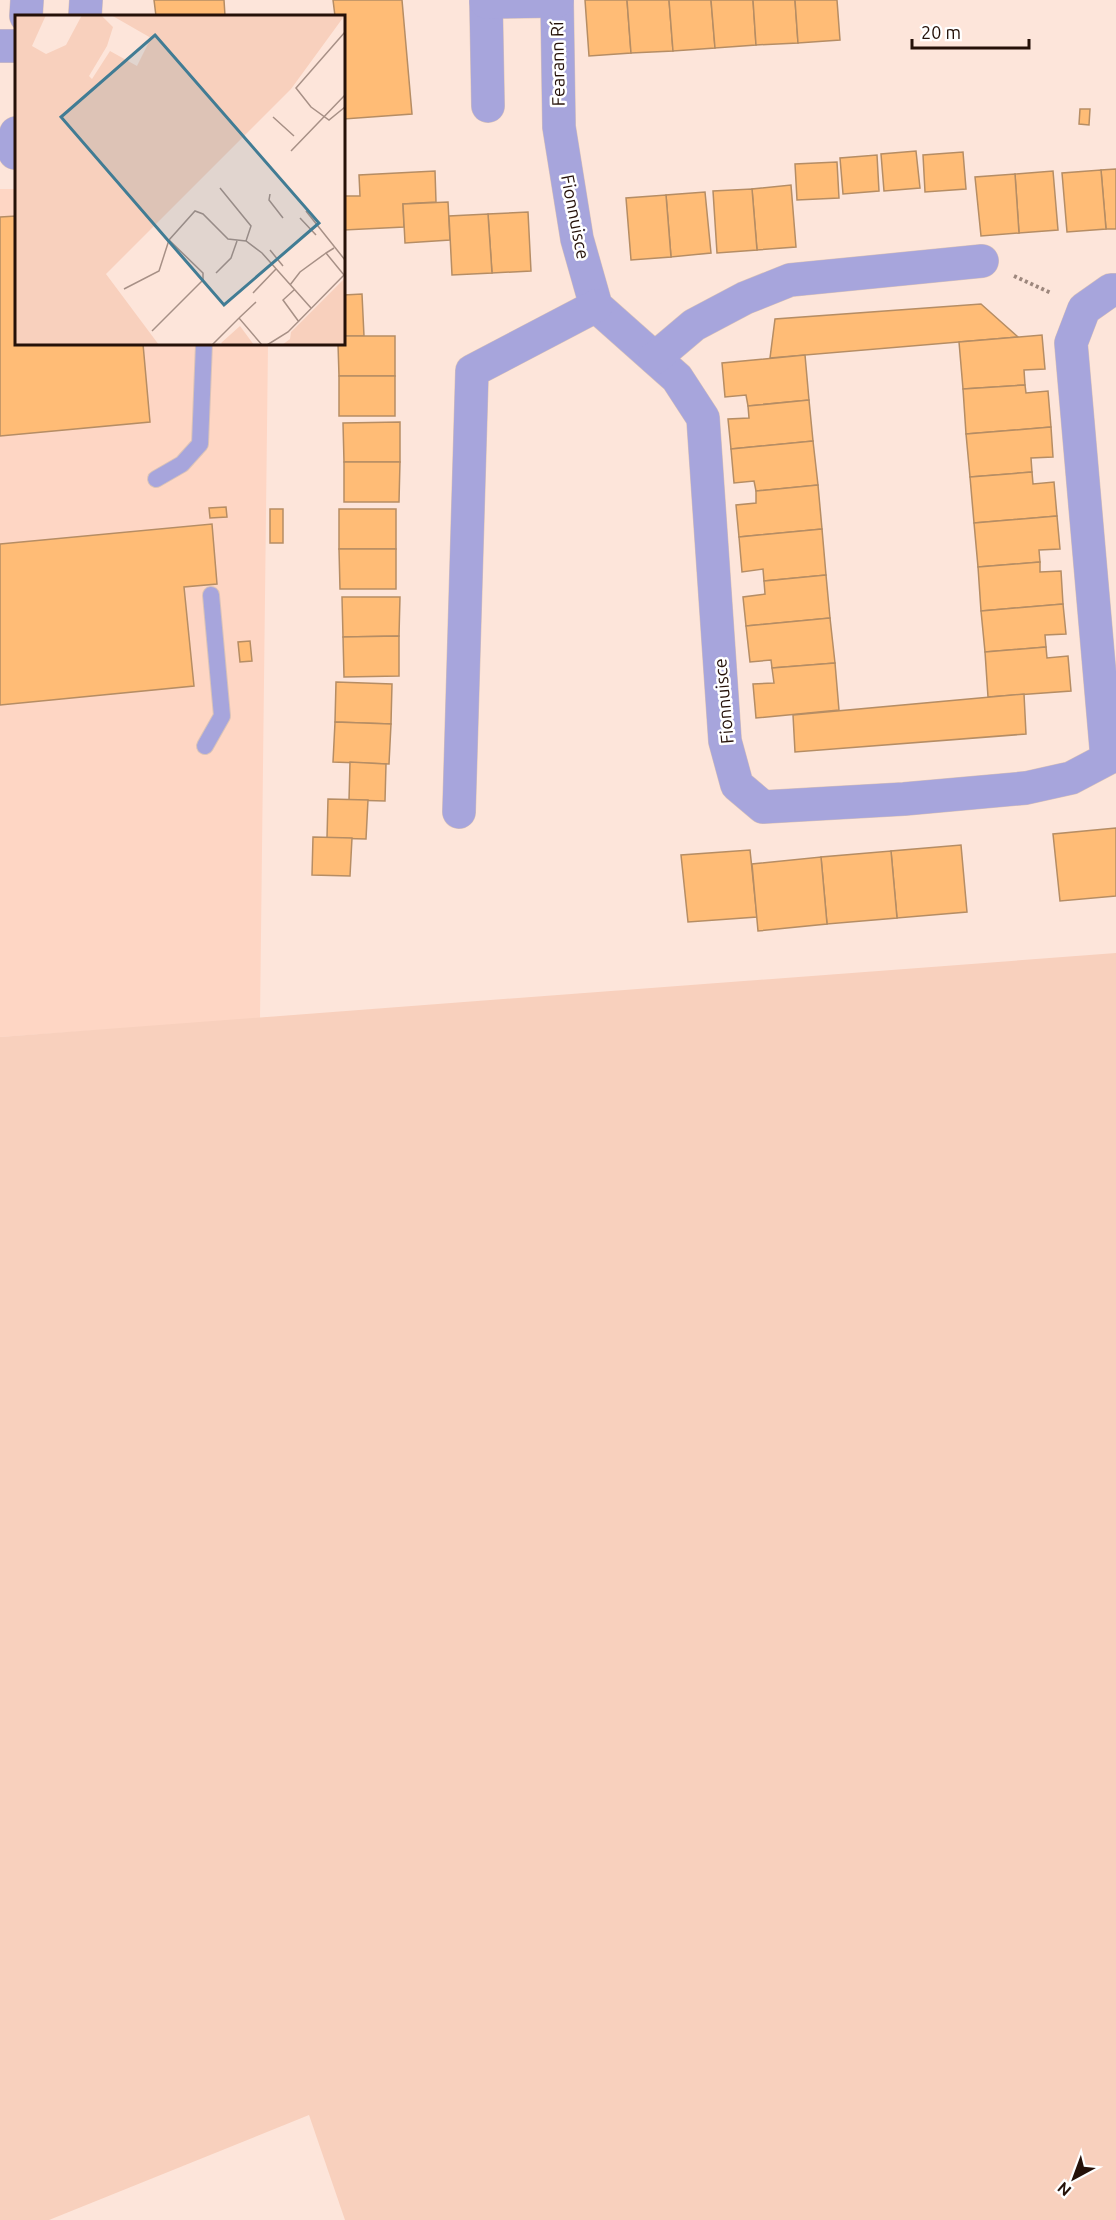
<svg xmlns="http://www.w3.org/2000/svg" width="1116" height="2220" font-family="Ubuntu,sans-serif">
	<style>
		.built { fill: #fed6c4 }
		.green { fill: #f8d0bd }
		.building { fill: #ffbc76; stroke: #b68d64; stroke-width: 1.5 }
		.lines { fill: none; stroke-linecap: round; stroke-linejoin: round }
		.lane-casing { stroke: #dac3b8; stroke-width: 18 }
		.street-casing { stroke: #dac3b8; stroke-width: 34 }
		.path { stroke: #9d877d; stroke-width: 4; stroke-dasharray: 3 3; stroke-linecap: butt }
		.lane { stroke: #a7a5dc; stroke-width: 16 }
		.street { stroke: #a7a5dc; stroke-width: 33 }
		.labels { text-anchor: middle; stroke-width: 5; stroke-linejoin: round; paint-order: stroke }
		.street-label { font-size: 18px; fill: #251108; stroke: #fff }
		.inset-road { fill: none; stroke: #a79086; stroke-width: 1.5 }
		.view { fill: #417c94; fill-opacity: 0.15; stroke: #417c94; stroke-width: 3 }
		.inset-edge { fill: none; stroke: #251108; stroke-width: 3 }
	</style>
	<rect width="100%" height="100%" fill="#fde5da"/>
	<!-- built -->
	<path class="built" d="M0,189H16V344H268L260,1019L0,1037Z"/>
	<!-- green -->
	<path class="green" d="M1116,953V2220H345L309,2115L49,2220H0V1037Z"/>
	<!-- building -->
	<g class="building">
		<path d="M154,0H224L225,16H156Z"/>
		<path d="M333,0H402L412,114L344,119V16H335Z"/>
		<path d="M585,0H627L631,53L589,56Z"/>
		<path d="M627,0H669L673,51L631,53Z"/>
		<path d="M669,0H711L715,48L673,51Z"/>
		<path d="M711,0H753L756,45L715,48Z"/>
		<path d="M753,0H795L798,43L756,45Z"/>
		<path d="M795,0H837L840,40L798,43Z"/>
		<path d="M1080,109H1090L1089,125L1079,124Z"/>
		<path d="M916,151L920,188L884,191L881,154Z"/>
		<path d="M963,152L966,189L925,192L923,155Z"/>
		<path d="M877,155L879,191L843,194L840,158Z"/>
		<path d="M837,162L839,198L797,200L795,164Z"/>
		<path d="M1116,169V229H1106L1101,170Z"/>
		<path d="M1101,170L1106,229L1067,232L1062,173Z"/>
		<path d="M435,171L436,202L403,204L404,227L344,230V196H360L359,175Z"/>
		<path d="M1053,171L1058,230L1019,233L1015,174Z"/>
		<path d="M1015,174L1019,233L981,236L975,177Z"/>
		<path d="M791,185L796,247L757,250L752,189Z"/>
		<path d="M752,189L757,250L717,253L713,191Z"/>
		<path d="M705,192L711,253L671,257L666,195Z"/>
		<path d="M666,195L671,257L631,260L626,198Z"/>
		<path d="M448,202L450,240L405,243L403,204Z"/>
		<path d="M528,212L531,271L492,273L488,214Z"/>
		<path d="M488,214L492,273L452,275L449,216Z"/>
		<path d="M16,216V344H143L150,422L0,436V217Z"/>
		<path d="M362,294L364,336H344V295Z"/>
		<path d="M981,304L1018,337L770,358L775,319Z"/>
		<path d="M1042,335L1045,369L1024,370L1025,385L963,389L959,342Z"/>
		<path d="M344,336H395V376H339L338,344H344Z"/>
		<path d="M805,355L809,400L748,406L746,395L725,397L722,363Z"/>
		<rect x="339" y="376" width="56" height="40"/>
		<path d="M1025,385L1026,393L1048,391L1051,427L966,434L963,389Z"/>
		<path d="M809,400L813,441L731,449L728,419L749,418L748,406Z"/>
		<path d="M400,422V462H344L343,423Z"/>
		<path d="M1051,427L1053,457L1031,458L1032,472L970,477L966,434Z"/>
		<path d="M813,441L818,485L756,491L754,481L734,483L731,449Z"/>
		<path d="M344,462H400L399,502H344Z"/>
		<path d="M1032,472L1033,484L1054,482L1057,516L974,523L970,477Z"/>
		<path d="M818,485L822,529L739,537L736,505L756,503V491Z"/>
		<path d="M226,507L227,517L210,518L209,508Z"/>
		<rect x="270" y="509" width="13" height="34"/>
		<rect x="339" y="509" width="57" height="40"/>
		<path d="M1057,516L1060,549L1039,550L1040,562L978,567L974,523Z"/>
		<path d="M212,524L217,584L184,587L194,686L0,705V544Z"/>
		<path d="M822,529L826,575L764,581L763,569L742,572L739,537Z"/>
		<path d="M339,549H396V589H340Z"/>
		<path d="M1040,562V572L1061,571L1063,604L981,611L978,567Z"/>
		<path d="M826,575L830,618L746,626L743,597L765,594L764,581Z"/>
		<path d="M342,597H400L399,636L343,637Z"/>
		<path d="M1063,604L1066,634L1045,635L1046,647L985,652L981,611Z"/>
		<path d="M830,618L835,663L772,668L771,660L750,662L746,626Z"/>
		<path d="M399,636V676L344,677L343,637Z"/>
		<path d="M250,641L252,661L240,662L238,642Z"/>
		<path d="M1046,647L1047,658L1068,656L1071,691L988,697L985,652Z"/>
		<path d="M835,663L839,710L756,718L753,684L774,683L772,668Z"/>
		<path d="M336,682L392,684L391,724L335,722Z"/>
		<path d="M1024,694L1026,734L795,752L793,715Z"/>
		<path d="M335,722L391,724L389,764L333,762Z"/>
		<path d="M350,762L386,764L385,801L349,800Z"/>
		<path d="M328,799L368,800L366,839L327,838Z"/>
		<path d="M1116,828V896L1060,901L1053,834Z"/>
		<path d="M313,837L352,838L350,876L312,875Z"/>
		<path d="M961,845L967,912L897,918L891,851Z"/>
		<path d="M750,850L757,917L688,922L681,855Z"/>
		<path d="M891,851L897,918L827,924L821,857Z"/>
		<path d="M821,857L827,924L758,931L752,864Z"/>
	</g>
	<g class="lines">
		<defs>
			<g id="lane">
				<path d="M156,479L182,464L200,444L204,344"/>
				<path d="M205,746L222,716L211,595"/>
			</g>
			<g id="street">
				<path d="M486,0L488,106"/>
				<path d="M557,0L559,127L577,239L596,306L677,378L703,418L725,741L737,785L763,807L904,799L1026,788L1071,778L1107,759L1071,343L1084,309L1111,290H1116"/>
				<path d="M486,2L557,1"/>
				<path d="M26,16L27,0"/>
				<path d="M85,16L86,0"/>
				<path d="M0,46H16"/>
				<path d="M15,153L16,133"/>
				<path d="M655,358L694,325L745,298L790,280L982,261"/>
				<path d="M459,812L472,371L596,306"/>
			</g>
		</defs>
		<!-- lane casing -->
		<use href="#lane" class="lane-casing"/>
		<!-- street casing -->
		<use href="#street" class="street-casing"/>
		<!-- path -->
		<path class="path" d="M1014,276L1051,293"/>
		<!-- lane -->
		<use href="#lane" class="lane"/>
		<!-- street -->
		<use href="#street" class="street"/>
	</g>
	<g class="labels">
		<!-- street labels -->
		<g class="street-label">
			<text transform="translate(558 64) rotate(-91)" y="6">Fearann Rí</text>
			<text transform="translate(575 217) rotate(79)" y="6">Fionnuisce</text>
			<text transform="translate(724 701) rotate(-95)" y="6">Fionnuisce</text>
		</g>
	</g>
	<!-- overview -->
	<g transform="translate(15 15)">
		<rect width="330" height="330" fill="#fde5da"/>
		<path d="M0,0H31L17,31L31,39L51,30L67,0H86L98,12L92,31L74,61L77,64L95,36L122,51L136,23L96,0H330L276,74L91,259L144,330H0ZM330,263V330H267L275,324L276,317ZM225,311L239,330H208L206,328Z" fill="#f8d0bd"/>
		<path class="inset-road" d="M330,17L281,73L296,92L314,105L330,92M258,102L279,121M276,136L330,80M205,173L236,211L231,226M255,179L254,185L268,203M291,196L330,245M285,203L301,220M319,233L311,238L329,260M255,235L268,251M201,258L216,243L222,226M275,270L285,257L311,238M109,274L144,256L154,225M279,275L268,285L284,307M238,278L261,254M224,303L241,287M137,316L188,265V258L154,225L180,196L188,199L213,224L231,226L247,238L296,293M197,330L224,303L247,330M252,330L273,317L330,259"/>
		<path class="view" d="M140,20L304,208L209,290L46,102Z"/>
		<rect width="330" height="330" class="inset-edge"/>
	</g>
	<!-- north arrow -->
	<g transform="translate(1074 2178) rotate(221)" stroke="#ffffff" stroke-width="4.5" paint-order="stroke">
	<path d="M0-4.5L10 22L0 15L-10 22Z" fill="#251108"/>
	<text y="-9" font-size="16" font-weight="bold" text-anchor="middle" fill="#251108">N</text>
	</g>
	<!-- scale -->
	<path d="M912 39v9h117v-9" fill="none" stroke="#251108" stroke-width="3"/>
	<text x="921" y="39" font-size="18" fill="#251108" stroke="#ffffff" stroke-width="4.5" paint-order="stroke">20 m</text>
</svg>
